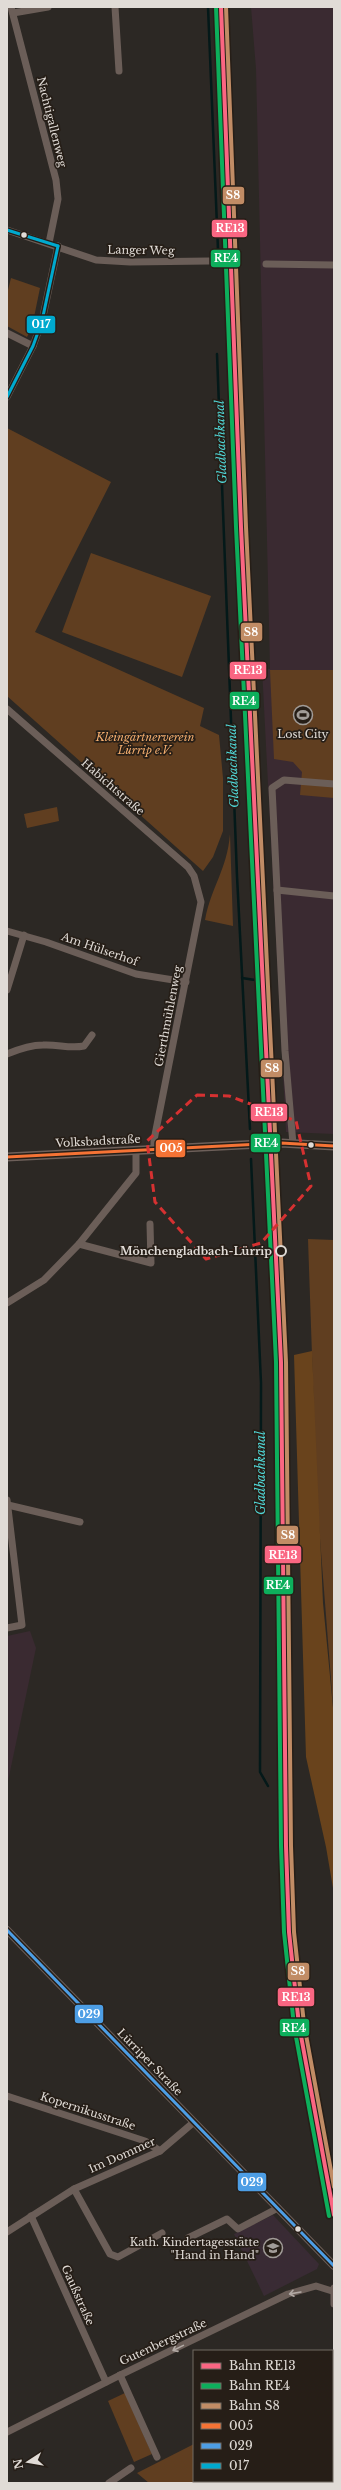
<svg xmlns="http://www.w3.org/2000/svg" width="341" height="2490" font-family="'Libre Baskerville',serif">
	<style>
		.industrial { fill: #3a2a31 }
		.education { fill: #392b34 }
		.green { fill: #603e20 }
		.forest { fill: #69431c }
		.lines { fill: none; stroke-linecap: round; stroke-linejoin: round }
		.stream { stroke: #041919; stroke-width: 2.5 }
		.minor { stroke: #6b5e58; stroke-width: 7 }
		.tertiary { stroke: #6b5e58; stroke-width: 8 }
		.secondary { stroke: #6e605a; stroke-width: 9 }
		.bus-1-casing { stroke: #261e17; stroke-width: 6 }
		.bus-2-casing { stroke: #261e17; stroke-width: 6 }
		.bus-3-casing { stroke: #261e17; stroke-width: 6 }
		.bus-1 { stroke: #f57335; stroke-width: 3 }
		.bus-2 { stroke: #4d9ee5; stroke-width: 3 }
		.bus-3 { stroke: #00a9ce; stroke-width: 3 }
		.rail-1-casing { stroke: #261e17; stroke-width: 7 }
		.rail-2-casing { stroke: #261e17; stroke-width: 7 }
		.rail-3-casing { stroke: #261e17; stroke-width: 7 }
		.rail-1 { stroke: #fa6682; stroke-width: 4 }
		.rail-2 { stroke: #0daf5c; stroke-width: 4 }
		.rail-3 { stroke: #c18c65; stroke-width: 4 }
		.oneway { stroke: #b1a9a4 }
		.marked { fill: none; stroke: #d63131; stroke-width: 3; stroke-dasharray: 8 5; stroke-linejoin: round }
		.bus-dot { fill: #e0dbd6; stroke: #261e17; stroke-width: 1.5 }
		.stop-dot { fill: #261e17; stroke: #e0dbd6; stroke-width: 2 }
		.labels { text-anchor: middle; stroke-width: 3.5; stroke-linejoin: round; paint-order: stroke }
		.street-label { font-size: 11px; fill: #e0dbd6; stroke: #261e17 }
		.poi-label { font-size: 11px; fill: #e0dbd6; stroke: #261e17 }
		.park-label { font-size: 11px; font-style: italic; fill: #f4ae6f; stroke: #261e17 }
		.stop-label { font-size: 11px; font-weight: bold; fill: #e0dbd6; stroke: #261e17; text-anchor: end }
		.water-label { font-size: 12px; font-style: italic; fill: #50d5d5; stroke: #261e17 }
		.line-badge { stroke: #261e17; stroke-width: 1.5 }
		.badge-label { font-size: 11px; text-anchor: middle; font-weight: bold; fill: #fff }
	</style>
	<rect width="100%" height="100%" fill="#2c2824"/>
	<!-- industrial -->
	<g class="industrial">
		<path d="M251,7H334V1134L286,1132L262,668L270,669L256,69Z"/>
		<path d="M30,1631L36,1648L7,1786V1636Z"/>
	</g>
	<!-- education -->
	<path class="education" d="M273,2215L319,2264L317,2269L264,2296L234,2234Z"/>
	<!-- green -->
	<g class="green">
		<path d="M11,278L40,288L32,327L27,337L7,326V294Z"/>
		<path d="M7,428L111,482L35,632L204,708L200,726L219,735L223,778V831L213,857L203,871L7,696Z"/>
		<path d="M91,553L211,596L182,677L62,632Z"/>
		<path d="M270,670H334V798L300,795L302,772L293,762L274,759Z"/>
		<path d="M57,807L59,821L27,828L24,814Z"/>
		<path d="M230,834L233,926L205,920C211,887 227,870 230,834Z"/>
		<path d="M308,1239L334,1240V1718L317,1500Z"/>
		<path d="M334,2382V2483H149L137,2473L194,2444V2481H332V2383Z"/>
		<path d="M125,2393L152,2454L134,2462L108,2401Z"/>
	</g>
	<!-- forest -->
	<path class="forest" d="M312,1351L323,1603L334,1718V1894L326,1847L306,1757L294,1355Z"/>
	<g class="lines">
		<!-- stream -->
		<g class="stream">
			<path d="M208,7L218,250"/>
			<path d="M217,354L237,876L250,1129"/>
			<path d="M242,978L255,980"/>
			<path d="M251,1159L261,1383L260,1772L268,1786"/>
		</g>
		<!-- minor -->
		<g class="minor">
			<path d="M11,7L56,180L58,199L49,243"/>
			<path d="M115,7L119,71"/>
			<path d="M13,13L48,7"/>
			<path d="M7,230L96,260L130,262L209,261"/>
			<path d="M266,264L334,265"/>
			<path d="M7,333L33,346"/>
			<path d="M7,397L33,346L42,321L58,246"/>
			<path d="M7,709L188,867L194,876L201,902L154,1140V1150"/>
			<path d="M277,890L334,896"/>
			<path d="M7,931L46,942L136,974L186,982"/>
			<path d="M7,990L24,935"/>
			<path d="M7,1054C19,1049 30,1045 43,1045C58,1044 69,1049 84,1046L92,1035"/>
			<path d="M293,1144L285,1051L272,788L284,780L334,784"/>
			<path d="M79,1244L151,1263L150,1224"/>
			<path d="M7,1303L44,1280L79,1244L136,1173V1151"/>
			<path d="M7,1500L22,1625L7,1628"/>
			<path d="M8,1505L80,1522"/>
			<path d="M7,2096L145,2141L160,2151"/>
			<path d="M74,2189L110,2254L118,2257L162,2233"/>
			<path d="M31,2216L106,2382"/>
			<path d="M7,2232L74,2189L160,2151L194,2122"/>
			<path d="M188,2238L227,2219L238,2229L278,2208"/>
			<path d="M334,2288V2304"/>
			<path d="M120,2375L157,2457"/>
			<path d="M7,2432L120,2375L288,2294L316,2286L332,2291"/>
			<path d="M109,2483L131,2468"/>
		</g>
		<!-- tertiary -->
		<path class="tertiary" d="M7,1930L334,2266"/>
		<!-- secondary -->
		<path class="secondary" d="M7,1157L281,1143L334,1146"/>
		<defs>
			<path id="bus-1" d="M7,1157L281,1143L334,1146"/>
			<path id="bus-2" d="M7,1930L334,2266"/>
			<g id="bus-3">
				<path d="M7,230L58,246"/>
				<path d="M7,397L33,346L42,321L58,246"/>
			</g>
		</defs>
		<!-- bus-1 casing -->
		<use href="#bus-1" class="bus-1-casing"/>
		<!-- bus-2 casing -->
		<use href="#bus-2" class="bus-2-casing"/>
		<!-- bus-3 casing -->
		<use href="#bus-3" class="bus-3-casing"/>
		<!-- bus-1 -->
		<use href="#bus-1" class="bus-1"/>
		<!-- bus-2 -->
		<use href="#bus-2" class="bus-2"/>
		<!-- bus-3 -->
		<use href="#bus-3" class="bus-3"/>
		<defs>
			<path id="rail-1" d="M221,7L241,527L281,1362L286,1846L289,1932L299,2025L334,2215"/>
			<path id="rail-2" d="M216,7L236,527L276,1362L281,1846L284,1932L294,2026L329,2216"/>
			<path id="rail-3" d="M226,7L246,527L286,1362L291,1846L294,1932L304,2024L334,2187"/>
		</defs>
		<!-- rail-1 casing -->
		<use href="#rail-1" class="rail-1-casing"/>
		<!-- rail-2 casing -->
		<use href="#rail-2" class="rail-2-casing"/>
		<!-- rail-3 casing -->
		<use href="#rail-3" class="rail-3-casing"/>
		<!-- rail-1 -->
		<use href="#rail-1" class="rail-1"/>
		<!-- rail-2 -->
		<use href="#rail-2" class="rail-2"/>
		<!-- rail-3 -->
		<use href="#rail-3" class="rail-3"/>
	</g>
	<!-- one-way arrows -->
	<defs><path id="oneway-shaft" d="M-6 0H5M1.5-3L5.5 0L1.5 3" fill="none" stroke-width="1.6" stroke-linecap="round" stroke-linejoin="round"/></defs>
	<g class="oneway">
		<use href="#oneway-shaft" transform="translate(295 2293) rotate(170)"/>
		<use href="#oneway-shaft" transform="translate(178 2348) rotate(154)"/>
	</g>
	<!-- marked area -->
	<path class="marked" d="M197,1095L229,1096L296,1121L311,1186L261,1243L206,1259L155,1202L147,1141Z"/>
	<!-- icons -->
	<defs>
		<symbol id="stadium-ring" viewBox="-11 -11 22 22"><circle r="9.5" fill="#261e17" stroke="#a19c98" stroke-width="1.5"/><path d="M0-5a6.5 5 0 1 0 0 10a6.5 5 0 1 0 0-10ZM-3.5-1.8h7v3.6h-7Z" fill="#a19c98"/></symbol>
		<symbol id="school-ring" viewBox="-11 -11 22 22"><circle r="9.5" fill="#261e17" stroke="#a19c98" stroke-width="1.5"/><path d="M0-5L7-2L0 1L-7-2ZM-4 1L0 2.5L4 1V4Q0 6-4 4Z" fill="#a19c98"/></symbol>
	</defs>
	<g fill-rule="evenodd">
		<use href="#stadium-ring" x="292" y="704" width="22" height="22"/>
		<use href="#school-ring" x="262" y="2237" width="22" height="22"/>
	</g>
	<!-- markers -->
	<g class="bus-dot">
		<circle cx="24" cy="235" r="3.5"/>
		<circle cx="311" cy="1145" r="3.5"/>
		<circle cx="298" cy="2229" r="3.5"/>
	</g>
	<circle class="stop-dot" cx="281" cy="1251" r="5"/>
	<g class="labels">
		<!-- street labels -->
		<g class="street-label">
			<text transform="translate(52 122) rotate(76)" y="4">Nachtigallenweg</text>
			<text transform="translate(141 250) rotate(1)" y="4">Langer Weg</text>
			<text transform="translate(113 787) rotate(41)" y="4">Habichtstraße</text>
			<text transform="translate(100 949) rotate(19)" y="4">Am Hülserhof</text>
			<text transform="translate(168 1016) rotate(-79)" y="4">Gierthmühlenweg</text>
			<text transform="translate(98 1141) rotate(-3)" y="4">Volksbadstraße</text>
			<text transform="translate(150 2062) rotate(46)" y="4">Lürriper Straße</text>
			<text transform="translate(88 2111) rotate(18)" y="4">Kopernikusstraße</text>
			<text transform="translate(122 2155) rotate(-24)" y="4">Im Dommer</text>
			<text transform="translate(78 2295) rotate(66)" y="4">Gaußstraße</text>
			<text transform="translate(163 2342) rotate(-25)" y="4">Gutenbergstraße</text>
		</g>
		<!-- poi labels -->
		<g class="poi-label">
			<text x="303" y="738">Lost City</text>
			<text x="259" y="2246" text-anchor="end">Kath. Kindertagesstätte<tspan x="259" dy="13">"Hand in Hand"</tspan></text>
		</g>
		<!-- park labels -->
		<g class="park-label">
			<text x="145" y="741">Kleingärtnerverein<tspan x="145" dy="13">Lürrip e.V.</tspan></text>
		</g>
		<!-- stop labels -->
		<g class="stop-label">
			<text x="272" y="1255">Mönchengladbach-Lürrip</text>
		</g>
		<!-- water labels -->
		<g class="water-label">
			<text transform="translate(221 442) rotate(-92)" y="4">Gladbachkanal</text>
			<text transform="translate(233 766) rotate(-92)" y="4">Gladbachkanal</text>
			<text transform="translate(261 1473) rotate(-90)" y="4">Gladbachkanal</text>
		</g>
	</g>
	<g class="line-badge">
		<rect x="222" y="186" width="23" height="19" rx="4" fill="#c18c65"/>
		<rect x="211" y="219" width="37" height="19" rx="4" fill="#fa6682"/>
		<rect x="210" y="249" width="31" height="19" rx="4" fill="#0daf5c"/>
		<rect x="26" y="315" width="30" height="19" rx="4" fill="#00a9ce"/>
		<rect x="240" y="622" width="23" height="20" rx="4" fill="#c18c65"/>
		<rect x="229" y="661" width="38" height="19" rx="4" fill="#fa6682"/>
		<rect x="229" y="691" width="31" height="19" rx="4" fill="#0daf5c"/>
		<rect x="260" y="1059" width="23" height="19" rx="4" fill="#c18c65"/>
		<rect x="250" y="1103" width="38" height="19" rx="4" fill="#fa6682"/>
		<rect x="250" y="1133" width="31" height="20" rx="4" fill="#0daf5c"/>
		<rect x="155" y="1139" width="31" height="19" rx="4" fill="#f57335"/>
		<rect x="276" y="1525" width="23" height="20" rx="4" fill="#c18c65"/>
		<rect x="264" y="1545" width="38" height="19" rx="4" fill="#fa6682"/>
		<rect x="263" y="1576" width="31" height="19" rx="4" fill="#0daf5c"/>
		<rect x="287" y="1962" width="23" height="19" rx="4" fill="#c18c65"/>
		<rect x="277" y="1987" width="38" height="20" rx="4" fill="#fa6682"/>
		<rect x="74" y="2004" width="30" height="20" rx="4" fill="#4d9ee5"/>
		<rect x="279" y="2018" width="31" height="19" rx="4" fill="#0daf5c"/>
		<rect x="237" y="2172" width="30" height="20" rx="4" fill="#4d9ee5"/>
	</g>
	<g class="badge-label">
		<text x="233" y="199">S8</text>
		<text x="230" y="232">RE13</text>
		<text x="226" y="262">RE4</text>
		<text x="41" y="328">017</text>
		<text x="251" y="636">S8</text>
		<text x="248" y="674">RE13</text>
		<text x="244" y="705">RE4</text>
		<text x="272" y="1072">S8</text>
		<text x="269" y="1116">RE13</text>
		<text x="266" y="1147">RE4</text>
		<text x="171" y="1152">005</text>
		<text x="288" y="1539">S8</text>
		<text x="283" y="1559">RE13</text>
		<text x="278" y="1589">RE4</text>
		<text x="298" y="1975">S8</text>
		<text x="296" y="2001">RE13</text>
		<text x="89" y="2018">029</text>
		<text x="294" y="2032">RE4</text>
		<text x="252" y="2186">029</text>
	</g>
	<!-- border -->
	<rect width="341" height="2490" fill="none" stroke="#e0dbd6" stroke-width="16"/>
	<!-- legend -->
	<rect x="193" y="2350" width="140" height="132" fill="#261e17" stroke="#706a63"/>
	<rect x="201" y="2363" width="20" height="6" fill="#fa6682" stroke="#706a63"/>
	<text x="229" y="2370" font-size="12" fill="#e0dbd6">Bahn RE13</text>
	<rect x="201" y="2383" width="20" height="6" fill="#0daf5c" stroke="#706a63"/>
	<text x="229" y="2390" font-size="12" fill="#e0dbd6">Bahn RE4</text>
	<rect x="201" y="2403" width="20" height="6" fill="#c18c65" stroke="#706a63"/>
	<text x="229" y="2410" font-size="12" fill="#e0dbd6">Bahn S8</text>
	<rect x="201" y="2423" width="20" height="6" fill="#f57335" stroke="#706a63"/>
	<text x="229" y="2430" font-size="12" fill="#e0dbd6">005</text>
	<rect x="201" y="2443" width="20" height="6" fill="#4d9ee5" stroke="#706a63"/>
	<text x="229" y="2450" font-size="12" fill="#e0dbd6">029</text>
	<rect x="201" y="2463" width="20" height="6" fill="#00a9ce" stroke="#706a63"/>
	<text x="229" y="2470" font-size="12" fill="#e0dbd6">017</text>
	<!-- north arrow -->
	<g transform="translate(28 2462) rotate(258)" stroke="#261e17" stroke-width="3" paint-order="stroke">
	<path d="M0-3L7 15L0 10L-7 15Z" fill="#e0dbd6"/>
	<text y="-6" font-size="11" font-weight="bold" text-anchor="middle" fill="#e0dbd6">N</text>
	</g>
</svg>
